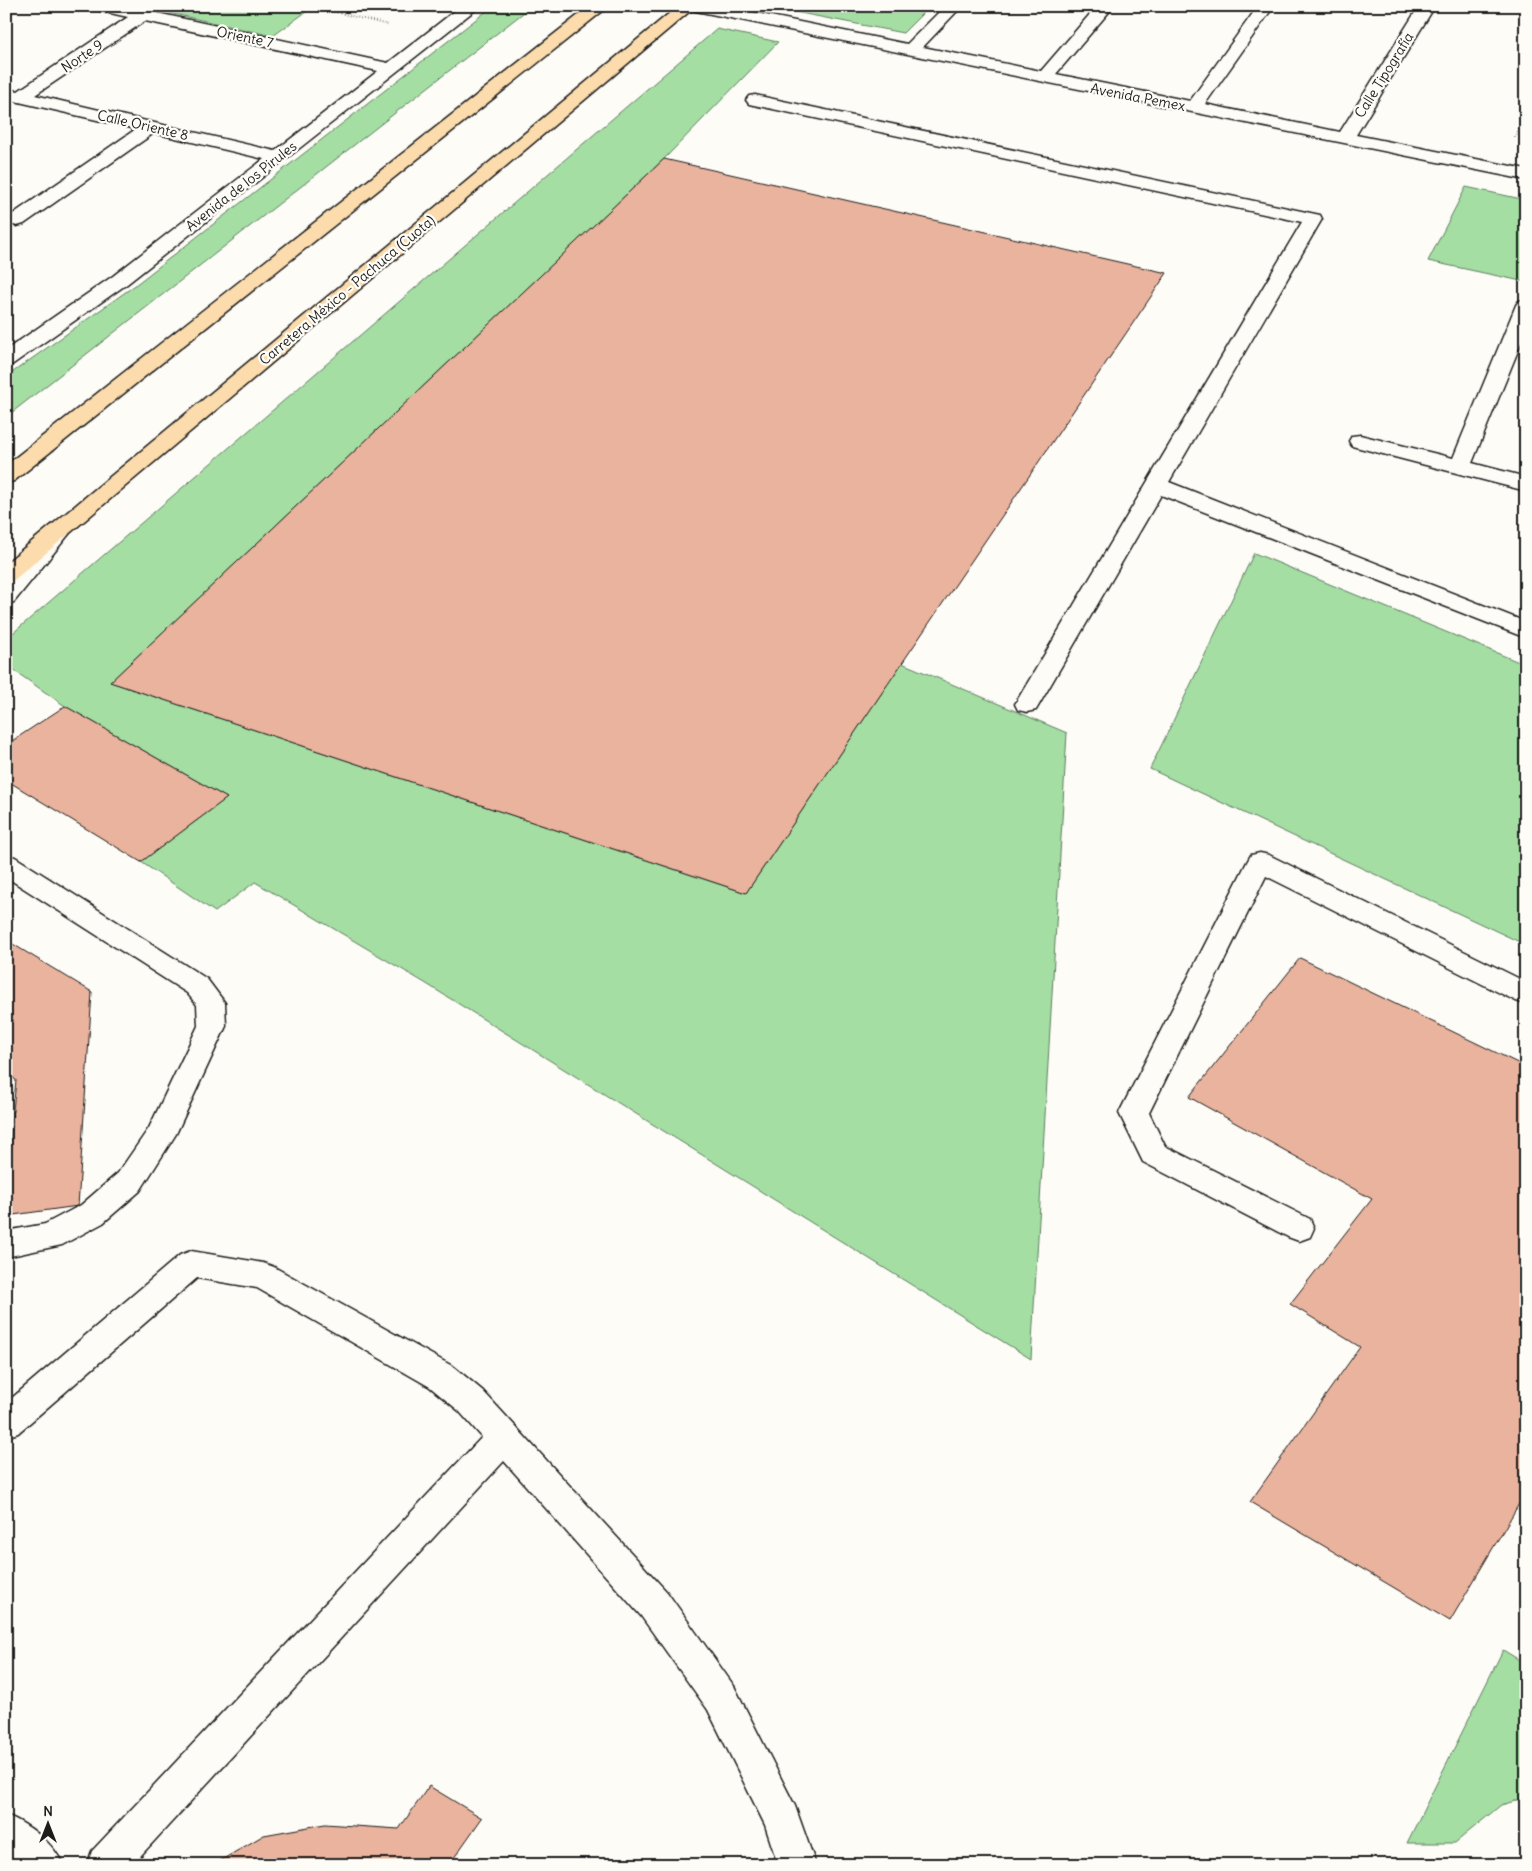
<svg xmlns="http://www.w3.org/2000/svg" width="1532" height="1871" font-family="Delius,sans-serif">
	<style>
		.green { fill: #a4dea3; stroke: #607d60 }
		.building { fill: #e9b39d; stroke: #1c1c1c }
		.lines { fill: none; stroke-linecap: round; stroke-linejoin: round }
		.minor-casing { stroke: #1c1c1c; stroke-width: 3 }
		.highway-casing { stroke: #1c1c1c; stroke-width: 3 }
		.path { stroke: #1c1c1c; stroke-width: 2; stroke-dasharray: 0.5 2.5; stroke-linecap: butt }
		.minor { fill: #fdfcf7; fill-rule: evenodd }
		.highway { fill: #fcdcac; fill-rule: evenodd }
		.labels { text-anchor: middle; stroke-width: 4.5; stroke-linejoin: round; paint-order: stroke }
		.far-street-label { font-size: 14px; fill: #1c1c1c; stroke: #fdfcf7 }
	</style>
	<rect width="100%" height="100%" fill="#fdfcf7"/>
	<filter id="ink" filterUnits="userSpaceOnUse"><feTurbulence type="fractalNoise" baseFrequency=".02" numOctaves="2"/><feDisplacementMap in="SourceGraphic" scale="10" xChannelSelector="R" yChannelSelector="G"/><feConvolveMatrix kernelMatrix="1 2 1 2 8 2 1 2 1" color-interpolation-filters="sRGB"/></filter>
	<g filter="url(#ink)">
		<!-- green -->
		<g class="green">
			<path d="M138,6H314L273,36Z"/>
			<path d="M493,6H532L6,417V377L134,286Z"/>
			<path d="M801,6H889L923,13L903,33L795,12Z"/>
			<path d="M717,29L778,42L664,159L110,682L746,893L902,663L1067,733L1031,1359L425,983L255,882L215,912L141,862L227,798L65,706L6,665V639Z"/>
			<path d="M1466,187L1526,200V282L1428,261Z"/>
			<path d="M1254,553L1526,665V945L1150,769Z"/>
			<path d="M1503,1650L1526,1664V1798L1501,1805L1455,1843H1407Z"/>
		</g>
		<!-- building -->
		<g class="building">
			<path d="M664,159L1167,273L746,893L110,682Z"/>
			<path d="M65,706L227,798L141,862L6,780V745Z"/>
			<path d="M6,940L92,992L78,1206L6,1216V1182L16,1080L6,1073Z"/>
			<path d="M1300,958L1526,1067V1492L1450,1621L1250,1502L1360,1347L1290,1304L1372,1199L1189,1097Z"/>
			<path d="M429,1786L482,1818L449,1865H213L264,1835L325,1824L399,1829Z"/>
		</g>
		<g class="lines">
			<defs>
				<g id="minor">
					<path d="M90,6H122L143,10L388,63L461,6H480L127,284L13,364L6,366V350L113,276L264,159L154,133L24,224L17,226L10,224L8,220L10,216L136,129L6,99V89L18,91L128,17L92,9ZM145,21L378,71L275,151L35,95Z"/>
					<path d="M688,6H722L907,44L945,6H962L923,47L1041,71L1097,6H1114L1056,74L1190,101L1258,6H1274L1205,104L1340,132L1416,11L1418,8H1430L1432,11L1356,135L1526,169V180L696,11L690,9Z"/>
					<path d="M755,95L1320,215L1322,219L1169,482L1526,622V638L1161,495L1036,710L1027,712L1018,710L1015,704L1302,222L749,104L746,100L749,96Z"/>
					<path d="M1526,299V331L1472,463L1526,477V491L1352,446L1349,441L1352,436L1360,435L1453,458L1516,305L1519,301Z"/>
					<path d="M58,527L66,529L69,534L14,602L6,604V582L50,529Z"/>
					<path d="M1260,853L1269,855L1526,982V1004L1516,1001L1266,876L1149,1113L1165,1146L1310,1219L1314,1228L1310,1237L1299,1241L1288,1237L1143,1162L1119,1113L1247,862L1251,855Z"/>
					<path d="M6,855L15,857L207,979L225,1003L226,1026L176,1134L140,1191L103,1223L62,1245L6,1257V1231L45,1224L81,1205L118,1173L149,1128L198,1026L197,1005L187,993L6,877Z"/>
					<path d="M191,1251L263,1263L274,1267L454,1367L483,1391L667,1592L734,1686L795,1806L816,1865H778L765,1825L708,1710L641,1616L504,1461L132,1865H87L92,1851L482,1437L459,1411L430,1387L257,1288L197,1278L18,1433L6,1437V1403L180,1255Z"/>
					<path d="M6,1815C28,1824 54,1843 63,1865H13L6,1859Z"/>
				</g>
				<g id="highway">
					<path d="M590,6H609L14,481L6,483V465Z"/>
					<path d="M678,6H696L14,580L6,582V563Z"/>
				</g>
			</defs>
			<!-- minor casing -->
			<use href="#minor" class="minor-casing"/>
			<!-- highway casing -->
			<use href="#highway" class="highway-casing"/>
			<!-- path -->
			<g class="path">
				<path d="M311,6L388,25"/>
				<path d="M1515,137L1526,114"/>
			</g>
			<!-- minor -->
			<use href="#minor" class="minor"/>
			<!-- highway -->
			<use href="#highway" class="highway"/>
		</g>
	</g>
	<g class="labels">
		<!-- far-street labels -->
		<g class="far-street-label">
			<text transform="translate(245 37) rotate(12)" y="5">Oriente 7</text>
			<text transform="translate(82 56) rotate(-34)" y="5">Norte 9</text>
			<text transform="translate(1384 75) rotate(-58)" y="5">Calle Tipografía</text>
			<text transform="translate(1138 97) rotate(11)" y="5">Avenida Pemex</text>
			<text transform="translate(143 125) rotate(13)" y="5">Calle Oriente 8</text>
			<text transform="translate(241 186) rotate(-38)" y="5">Avenida de los Pirules</text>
			<text transform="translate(347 290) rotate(-40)" y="5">Carretera México - Pachuca (Cuota)</text>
		</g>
	</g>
	<!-- margin -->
	<rect width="1532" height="1871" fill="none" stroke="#fdfcf7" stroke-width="25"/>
	<rect x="12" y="12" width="1507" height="1846" fill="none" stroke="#1c1c1c" stroke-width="2" filter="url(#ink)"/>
	<!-- north arrow -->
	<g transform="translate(48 1824)" stroke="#fdfcf7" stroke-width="4" paint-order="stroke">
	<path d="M0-4L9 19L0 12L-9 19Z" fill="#1c1c1c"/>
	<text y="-8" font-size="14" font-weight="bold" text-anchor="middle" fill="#1c1c1c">N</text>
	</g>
</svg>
